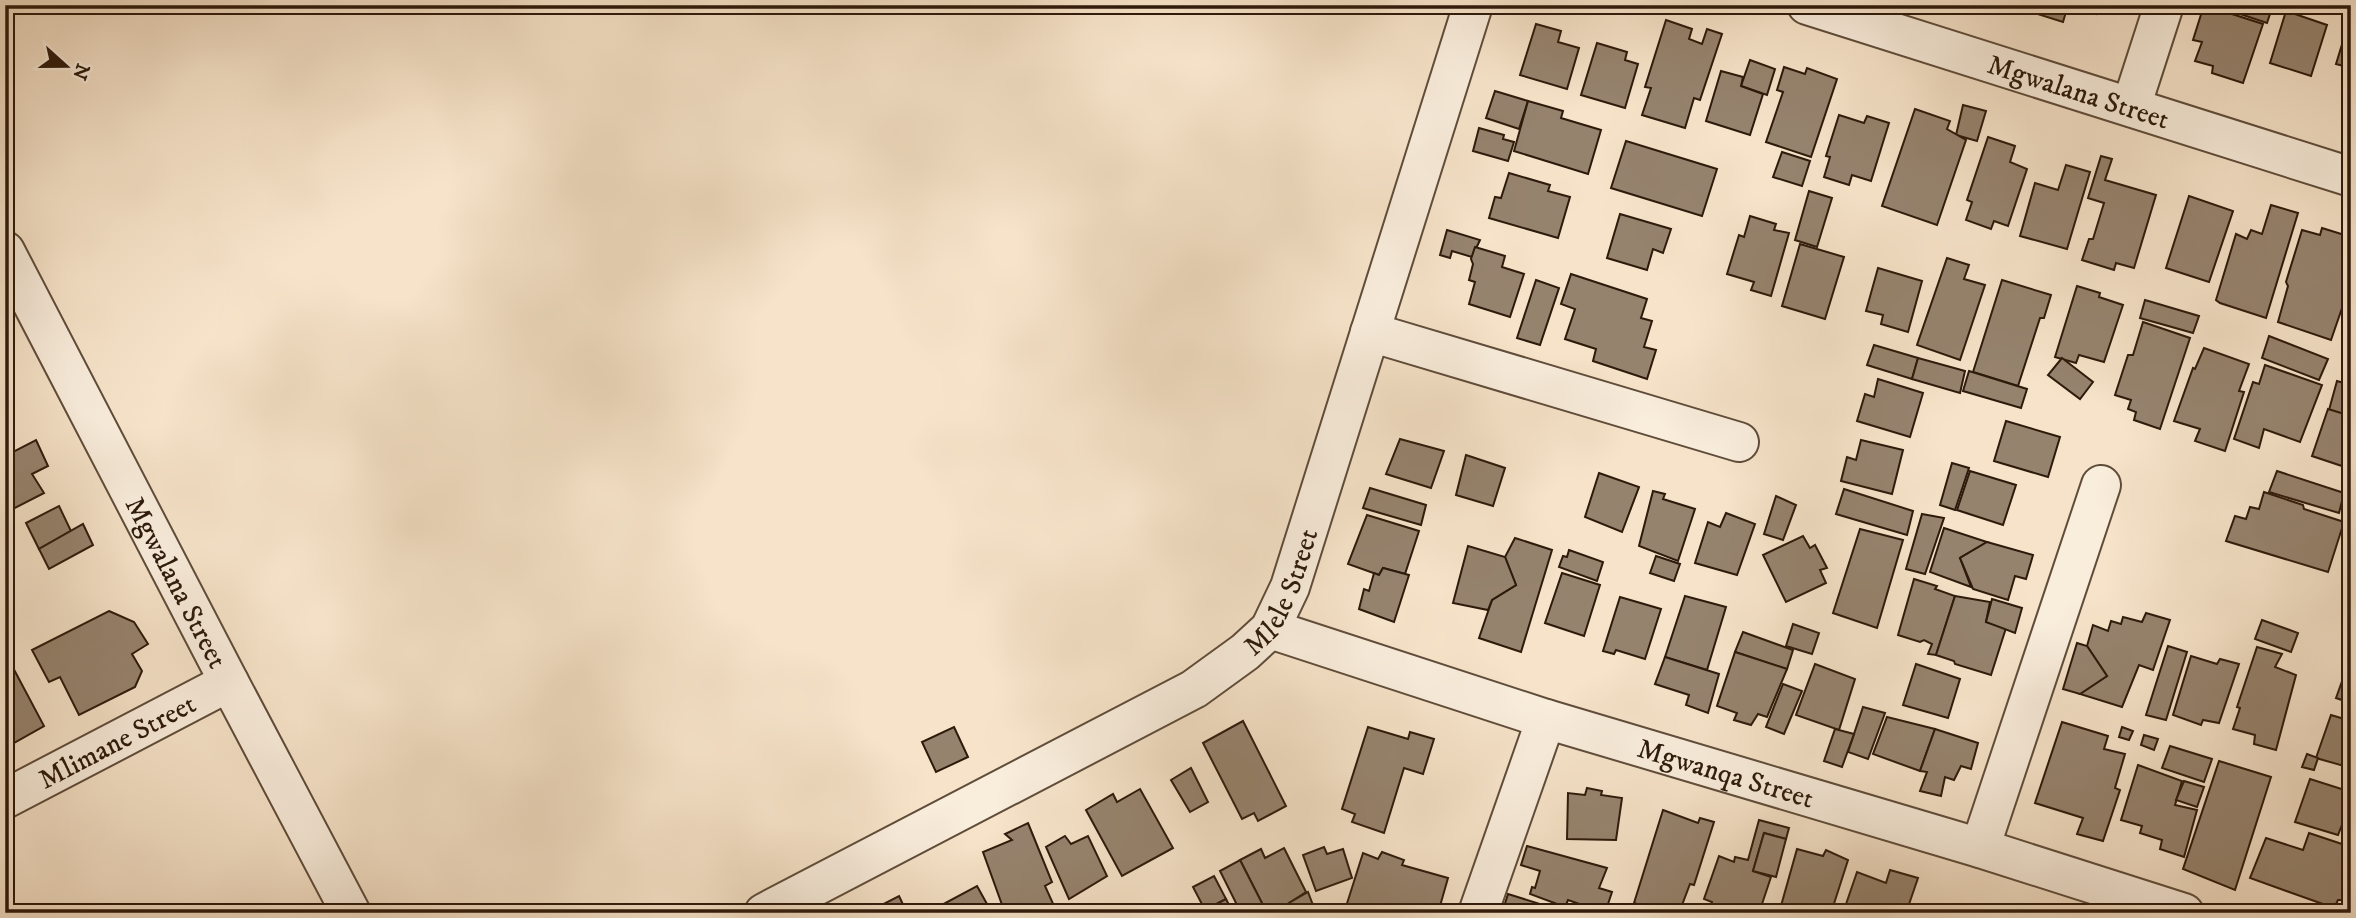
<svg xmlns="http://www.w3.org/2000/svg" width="2356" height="918" font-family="'IM FELL DW Pica',serif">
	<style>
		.building { fill: #96836e; stroke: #2d1a0b; stroke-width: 2 }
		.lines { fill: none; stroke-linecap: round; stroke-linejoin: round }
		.minor-casing { stroke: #5f4c3a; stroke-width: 42 }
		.minor { stroke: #f9eddc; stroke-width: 38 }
		.labels { text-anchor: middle; stroke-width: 6; stroke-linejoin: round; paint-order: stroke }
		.street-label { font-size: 28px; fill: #2d1a0b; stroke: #f9eddc }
	</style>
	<rect width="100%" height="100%" fill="#f6e3c9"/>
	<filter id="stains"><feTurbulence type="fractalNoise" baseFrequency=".00286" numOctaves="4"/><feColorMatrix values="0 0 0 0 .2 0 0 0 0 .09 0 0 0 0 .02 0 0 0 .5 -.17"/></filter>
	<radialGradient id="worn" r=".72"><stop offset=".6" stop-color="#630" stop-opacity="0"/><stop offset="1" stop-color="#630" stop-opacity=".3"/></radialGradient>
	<!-- building -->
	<g class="building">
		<path d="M2033,5H2068L2063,22L2031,12Z"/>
		<path d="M2069,5H2099L2096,14Z"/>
		<path d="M2204,5L2263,24L2243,83L2212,73L2213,66L2195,61L2202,42L2193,40Z"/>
		<path d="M2213,5H2273L2267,23Z"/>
		<path d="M2286,11L2327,25L2311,76L2270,63Z"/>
		<path d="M2351,15V68L2336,64Z"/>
		<path d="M1666,20L1692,29L1689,39L1702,44L1707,29L1722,34L1700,100L1694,98L1685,128L1642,115L1651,88L1645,87Z"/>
		<path d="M1536,24L1561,31L1558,42L1579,48L1567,89L1520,75Z"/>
		<path d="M1597,43L1627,52L1625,60L1638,64L1625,108L1581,95Z"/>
		<path d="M1750,60L1775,69L1767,95L1741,86Z"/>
		<path d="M1784,67L1805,74L1807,68L1837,79L1811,157L1766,142L1783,92L1777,90Z"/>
		<path d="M1721,71L1743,77L1741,86L1763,94L1750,135L1706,121Z"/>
		<path d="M1495,91L1528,101L1519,129L1486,118Z"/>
		<path d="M1528,101L1563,111L1561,118L1601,130L1588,174L1514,151Z"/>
		<path d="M1963,105L1986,111L1977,141L1956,135Z"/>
		<path d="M1915,109L1950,121L1947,129L1966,140L1937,225L1882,206Z"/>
		<path d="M1839,115L1864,123L1867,116L1889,123L1871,181L1852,175L1849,185L1824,177L1830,157L1826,156Z"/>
		<path d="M1479,128L1504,135L1503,139L1514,142L1508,161L1473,151Z"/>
		<path d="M1988,137L2015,146L2010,162L2027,169L2008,226L1994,221L1991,229L1966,220L1972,202L1967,200Z"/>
		<path d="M1626,141L1717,169L1702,216L1611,188Z"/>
		<path d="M1782,152L1810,161L1802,186L1773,177Z"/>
		<path d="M2101,156L2112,159L2105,180L2156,195L2134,268L2116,263L2114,270L2082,260L2089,239H2093L2104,203L2088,198Z"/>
		<path d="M2066,165L2090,172L2067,249L2020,236L2035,183L2058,190Z"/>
		<path d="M1509,173L1550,185L1548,191L1570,197L1558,238L1489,218L1495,197L1501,198Z"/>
		<path d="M1809,191L1832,198L1817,247L1795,240Z"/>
		<path d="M2189,196L2233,211L2209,282L2166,268Z"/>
		<path d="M2271,205L2298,213L2266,318L2220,303L2216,300L2236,234L2247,239L2251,230L2262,234Z"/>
		<path d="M1620,214L1671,229L1663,253L1653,249L1647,270L1607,258Z"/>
		<path d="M1750,216L1776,224L1774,230L1789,233L1771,296L1751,290L1754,282L1727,274L1739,235L1744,237Z"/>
		<path d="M2322,228L2351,237V282L2331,340L2278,322L2288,286L2286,282L2302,230L2320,235Z"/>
		<path d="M1447,230L1480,240L1472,257L1452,251L1450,258L1440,255Z"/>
		<path d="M1800,244L1844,257L1825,319L1782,306Z"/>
		<path d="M1475,247L1505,256L1502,267L1524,274L1510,317L1469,304L1475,282L1469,280L1473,264L1471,259Z"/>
		<path d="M1947,258L1969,265L1964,279L1985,285L1960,360L1917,345Z"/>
		<path d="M1878,268L1922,281L1908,332L1881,324L1883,315L1866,311Z"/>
		<path d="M1571,274L1647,299L1641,318L1652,321L1644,347L1656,350L1647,379L1593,361L1596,349L1565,339L1575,309L1561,304Z"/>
		<path d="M1536,280L1559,288L1540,345L1517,338Z"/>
		<path d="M2002,280L2051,295L2044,318H2040L2018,386L1973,372Z"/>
		<path d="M2077,286L2100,293L2099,297L2123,305L2104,362L2079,355L2076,363L2055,357Z"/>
		<path d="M2145,300L2199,316L2193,333L2140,318Z"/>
		<path d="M2143,322L2190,338L2160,429L2134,420L2136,412L2128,409L2131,400L2115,395L2128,355H2133Z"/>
		<path d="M2269,336L2328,359L2319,380L2262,358Z"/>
		<path d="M1874,345L1918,358L1912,379L1867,365Z"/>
		<path d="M2204,348L2249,364L2239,391L2244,392L2225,451L2195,441L2200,429L2174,421L2193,368L2195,369Z"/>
		<path d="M1918,358L1965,371L1960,393L1912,379Z"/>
		<path d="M2062,358L2093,382L2080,399L2048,375Z"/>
		<path d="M2265,365L2322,385L2300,442L2264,429L2259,448L2234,439L2253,382L2259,384Z"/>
		<path d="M1969,371L2027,389L2021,408L1963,391Z"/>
		<path d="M1878,379L1923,393L1910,437L1857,421L1865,394L1874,397Z"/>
		<path d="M2337,381L2351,385V416L2329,410Z"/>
		<path d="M2328,409L2351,416V469L2312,456Z"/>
		<path d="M2006,421L2060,437L2048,477L1994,461Z"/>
		<path d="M1400,439L1444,451L1431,488L1386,474Z"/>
		<path d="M36,440L48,466L32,474L44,493L5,513V456Z"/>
		<path d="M1861,440L1903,450L1892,494L1841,481L1847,457L1856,460Z"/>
		<path d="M1466,455L1505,468L1493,506L1456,495Z"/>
		<path d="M1952,463L1969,468L1955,510L1940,505Z"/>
		<path d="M1970,471L2016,485L2003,525L1957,510Z"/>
		<path d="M2277,471L2344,493L2339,513L2269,492Z"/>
		<path d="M1599,473L1639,487L1622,532L1585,517Z"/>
		<path d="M1370,488L1426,505L1421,525L1363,508Z"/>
		<path d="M1844,489L1913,511L1907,535L1836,514Z"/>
		<path d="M1653,491L1665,494L1663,499L1695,509L1678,561L1639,546Z"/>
		<path d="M2264,492L2303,505L2304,509L2344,522L2328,572L2226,541L2235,516L2246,519L2250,507L2259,509Z"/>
		<path d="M1776,496L1796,505L1783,540L1764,534Z"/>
		<path d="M59,506L71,531L39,549L26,523Z"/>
		<path d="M1726,513L1755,524L1737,575L1695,563L1708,522L1720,527Z"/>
		<path d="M1922,514L1944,518L1925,574L1906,569Z"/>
		<path d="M1367,515L1419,531L1405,574L1383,568L1379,575L1348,564Z"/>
		<path d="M83,524L93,545L49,569L39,549Z"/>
		<path d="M1944,528L1987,542L1960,558L1971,587L1930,572Z"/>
		<path d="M1860,529L1903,540L1877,628L1833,613Z"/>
		<path d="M1803,536L1810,548L1815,545L1827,568L1820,570L1826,583L1786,602L1763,555Z"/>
		<path d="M1515,538L1552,550L1521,652L1479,638L1492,600L1516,585L1505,557Z"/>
		<path d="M1987,542L2033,555L2026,579L2015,576L2008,600L1973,589L1960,558Z"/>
		<path d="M1468,546L1505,557L1516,585L1492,600L1488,610L1453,603Z"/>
		<path d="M1569,550L1603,562L1597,581L1559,567L1563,556L1567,557Z"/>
		<path d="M1656,556L1680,564L1674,581L1650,573Z"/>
		<path d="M1383,568L1409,575L1394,622L1359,609L1364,589L1369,591L1374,573L1379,575Z"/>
		<path d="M1562,573L1600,585L1584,636L1545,623Z"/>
		<path d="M1914,579L1937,586L1935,589L1955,596L1936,655L1928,654L1932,644L1924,640L1920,642L1898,635Z"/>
		<path d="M1685,596L1726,607L1707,670L1665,657Z"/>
		<path d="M1955,596L1990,602L1986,622L2006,628L1991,675L1955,664L1954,661L1936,655Z"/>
		<path d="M1620,597L1661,609L1645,659L1616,650L1614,654L1603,651Z"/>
		<path d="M1992,599L2022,608L2015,633L1986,622Z"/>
		<path d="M109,611L134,622L148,644L132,654L142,671L135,687L79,715L60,677L49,682L32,650Z"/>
		<path d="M2146,613L2170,620L2153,670L2139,665L2122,707L2080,694L2107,676L2087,646L2093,625L2108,631L2111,621L2121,624L2123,617L2142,622Z"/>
		<path d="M2262,620L2298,633L2291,652L2255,639Z"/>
		<path d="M1793,624L1819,633L1812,654L1786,646Z"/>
		<path d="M1743,632L1793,650L1787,669L1735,652Z"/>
		<path d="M2077,643L2087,646L2107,676L2080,694L2063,689Z"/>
		<path d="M2168,646L2187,652L2166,720L2146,715Z"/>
		<path d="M2257,647L2282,654L2275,667L2296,675L2276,750L2254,744L2255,735L2233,729L2240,708L2237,707Z"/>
		<path d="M1735,652L1787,669L1767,717L1758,714L1751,725L1734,720L1737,713L1717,706Z"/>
		<path d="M2191,656L2217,664L2220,659L2239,664L2219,723L2203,720L2201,725L2173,715Z"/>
		<path d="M2351,656V703L2336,698Z"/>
		<path d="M1665,657L1719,674L1708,713L1686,705L1689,695L1655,684Z"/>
		<path d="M10,662L44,726L5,748V665Z"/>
		<path d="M1815,664L1855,679L1839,730L1796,715Z"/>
		<path d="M1916,664L1960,679L1948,718L1903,705Z"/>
		<path d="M1783,684L1802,691L1784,734L1766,727Z"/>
		<path d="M1863,707L1885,713L1868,759L1848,752Z"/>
		<path d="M2331,715L2351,721V768L2316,758Z"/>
		<path d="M1887,717L1935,729L1920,771L1873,754Z"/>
		<path d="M1243,721L1286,806L1258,821L1254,813L1242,819L1203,743Z"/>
		<path d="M2062,722L2108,736L2104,749L2125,754L2115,788L2120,790L2103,841L2077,834L2083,818L2035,803Z"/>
		<path d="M954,727L968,757L936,772L922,742Z"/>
		<path d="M1368,727L1408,739L1410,732L1434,739L1423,774L1404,768L1384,833L1352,822L1355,814L1342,809Z"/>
		<path d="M2122,727L2133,731L2129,740L2119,737Z"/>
		<path d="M1835,729L1854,734L1842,767L1824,761Z"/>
		<path d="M1935,729L1978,743L1971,769L1961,766L1954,780L1945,777L1941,796L1920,791L1927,772L1920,771Z"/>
		<path d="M2144,735L2158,739L2154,750L2141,745Z"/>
		<path d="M2170,746L2212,759L2204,782L2162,768Z"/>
		<path d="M2307,754L2318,758L2314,770L2302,767Z"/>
		<path d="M2219,761L2271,777L2235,890L2183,869Z"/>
		<path d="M2138,765L2182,781L2175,805L2197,810L2184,857L2160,849L2162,840L2140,833L2142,826L2121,820Z"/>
		<path d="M1191,768L1208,802L1190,812L1171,780Z"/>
		<path d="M2310,779L2351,792V818L2345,817L2338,835L2295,822Z"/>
		<path d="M2184,781L2204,787L2197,807L2176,800Z"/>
		<path d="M1587,788L1602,791L1601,795L1622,798L1616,840L1567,839L1568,793L1585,795Z"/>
		<path d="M1140,789L1173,848L1122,876L1086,810L1113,794L1117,802Z"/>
		<path d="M1663,810L1698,823L1700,818L1714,822L1694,885L1690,884L1679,913H1666L1634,903Z"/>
		<path d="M1759,820L1789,828L1786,839L1764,833L1753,871L1771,877L1759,913H1708L1712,902L1704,899L1719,856L1734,862L1735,857L1748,860Z"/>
		<path d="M1028,823L1052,882L1045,886L1055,908L1046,913H1005L983,852L1012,840L1005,834Z"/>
		<path d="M1764,833L1786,839L1776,877L1753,871Z"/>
		<path d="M2309,833L2351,847V891L2349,890L2346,900H2338L2334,908L2250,878L2266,838L2303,850Z"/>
		<path d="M1065,836L1071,844L1088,836L1107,876L1069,899L1046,847Z"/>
		<path d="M1527,846L1607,868L1599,888L1612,892L1605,913L1568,900L1565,907L1530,894L1532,887L1535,888L1540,871L1521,865Z"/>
		<path d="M1324,847L1327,854L1343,849L1352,878L1316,891L1303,855Z"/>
		<path d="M1284,848L1306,892L1289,903L1295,913H1267L1240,860L1261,849L1265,858Z"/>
		<path d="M1797,849L1823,856L1826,850L1848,860L1831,913H1779Z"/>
		<path d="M1382,852L1404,860L1402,865L1448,878L1438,913H1407L1395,908L1393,913H1344L1363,853L1378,859Z"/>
		<path d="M1240,860L1267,913H1241L1220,871Z"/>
		<path d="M1890,870L1918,878L1906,913H1843L1857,872L1886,883Z"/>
		<path d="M1214,876L1226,899L1205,910L1193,887Z"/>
		<path d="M977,886L992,913H938L936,908Z"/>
		<path d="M1308,892L1316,913H1295L1289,903Z"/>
		<path d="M1508,894L1540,904L1535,913H1502Z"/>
		<path d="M899,896L907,913H866Z"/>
		<path d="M1226,899L1233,913H1206L1205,910Z"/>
		<path d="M1134,906L1138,913H1121Z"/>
	</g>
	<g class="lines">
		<defs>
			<g id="minor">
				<path id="s1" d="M1807,5L2351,177"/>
				<path d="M2131,107L2164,5"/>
				<path id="s2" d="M5,251L229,682L351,913"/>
				<path d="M1370,332L1739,442"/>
				<path id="s3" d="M1270,629L1546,719L1980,848L2184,913"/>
				<path id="s4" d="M5,799L229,682"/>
				<path d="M1980,848L2101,485"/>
				<path id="s5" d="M764,913L1194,689L1245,652L1270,629L1290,587L1473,5"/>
				<path d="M1478,913L1546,719"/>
			</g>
		</defs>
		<!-- minor casing -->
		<use href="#minor" class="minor-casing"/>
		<!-- minor -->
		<use href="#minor" class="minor"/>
	</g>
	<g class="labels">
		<!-- street labels -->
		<g class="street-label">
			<text dy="10" stroke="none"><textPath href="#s1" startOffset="285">Mgwalana Street</textPath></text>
			<text dy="10" stroke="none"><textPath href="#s2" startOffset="373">Mgwalana Street</textPath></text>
			<text dy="10" stroke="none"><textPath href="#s5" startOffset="620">Mlele Street</textPath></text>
			<text dy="10" stroke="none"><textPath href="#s4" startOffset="126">Mlimane Street</textPath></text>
			<text dy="10" stroke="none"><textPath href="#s3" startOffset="478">Mgwanqa Street</textPath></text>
		</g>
	</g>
	<!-- margin -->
	<rect width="2356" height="918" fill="none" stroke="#f6e3c9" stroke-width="28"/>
	<rect x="7" y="7" width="2342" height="904" fill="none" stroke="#2d1a0b" stroke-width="3.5"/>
	<rect x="14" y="14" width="2328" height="890" fill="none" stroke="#2d1a0b" stroke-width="2"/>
	<!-- north arrow -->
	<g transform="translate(66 66) rotate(111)" stroke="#f9eddc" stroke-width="5" paint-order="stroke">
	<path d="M0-5L12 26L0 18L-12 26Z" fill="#2d1a0b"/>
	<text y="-10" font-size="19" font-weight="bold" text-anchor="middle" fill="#2d1a0b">N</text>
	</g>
	<rect width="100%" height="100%" filter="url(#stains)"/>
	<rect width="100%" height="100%" fill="url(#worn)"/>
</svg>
